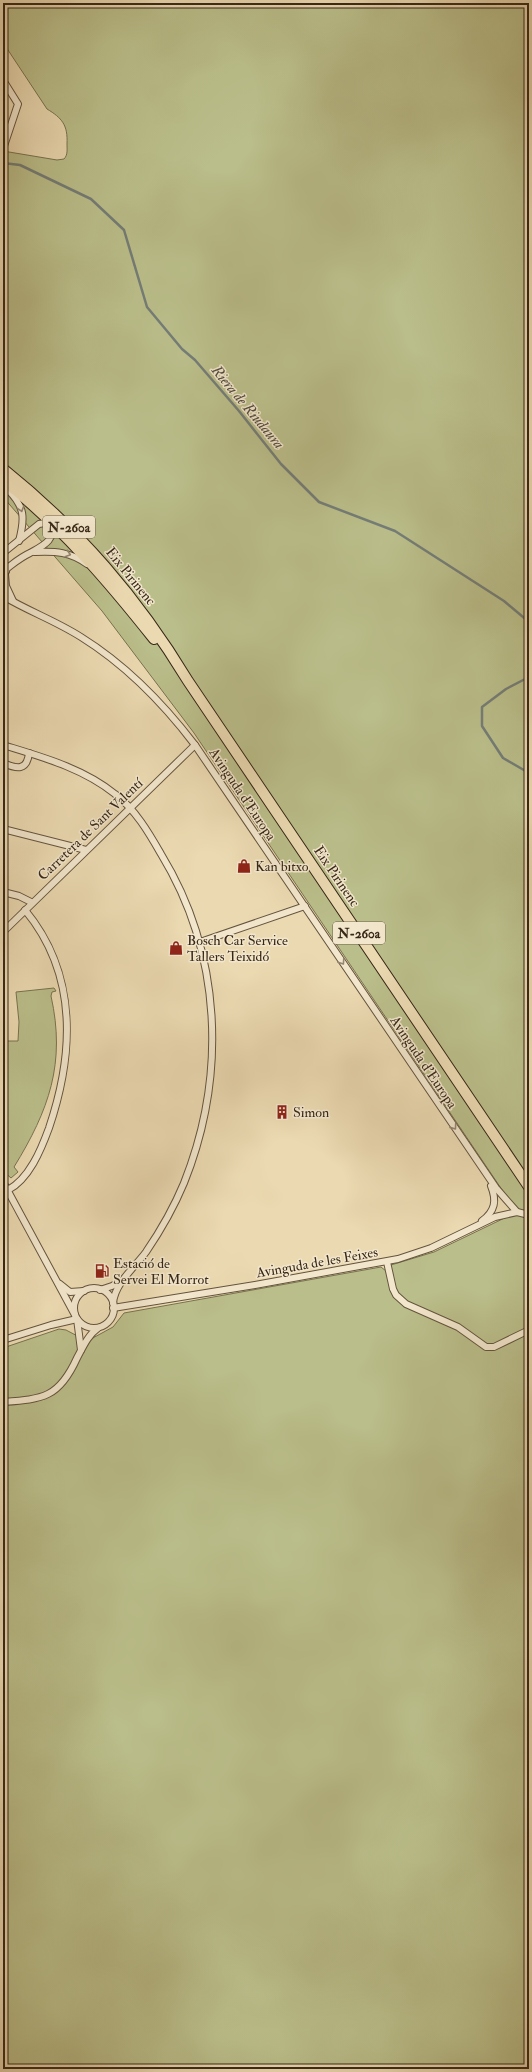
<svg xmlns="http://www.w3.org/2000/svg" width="532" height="2072" font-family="'IM FELL Double Pica',serif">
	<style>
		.green { fill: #babe8a; stroke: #787250 }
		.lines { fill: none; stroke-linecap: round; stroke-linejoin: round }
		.stream { stroke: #747d77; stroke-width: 2.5 }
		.street-casing { stroke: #64543e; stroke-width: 8 }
		.primary-casing { stroke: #372717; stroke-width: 12 }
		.street { stroke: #f2e6cc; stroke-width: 6 }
		.primary { stroke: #ebd9b1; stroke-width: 10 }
		.oneway { stroke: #948672 }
		.labels { text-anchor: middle; stroke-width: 3; stroke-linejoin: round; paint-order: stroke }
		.shield { fill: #f2e6cc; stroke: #6f604d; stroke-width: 1 }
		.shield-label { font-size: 13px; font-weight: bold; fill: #372717 }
		.street-label { font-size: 14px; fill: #372717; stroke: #f2e6cc }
		.poi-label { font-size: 14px; fill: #372717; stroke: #f2e6cc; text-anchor: start }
		.water-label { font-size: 15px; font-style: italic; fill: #504b3f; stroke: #f2e6cc }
	</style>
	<rect width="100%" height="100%" fill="#ebd9b1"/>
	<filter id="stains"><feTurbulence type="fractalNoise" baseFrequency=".005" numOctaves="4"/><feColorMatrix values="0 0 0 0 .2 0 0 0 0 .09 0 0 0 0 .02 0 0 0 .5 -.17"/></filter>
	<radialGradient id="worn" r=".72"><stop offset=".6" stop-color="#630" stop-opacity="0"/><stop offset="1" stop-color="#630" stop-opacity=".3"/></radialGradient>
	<!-- green -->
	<g class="green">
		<path d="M3,3H529V2069H3V1348L59,1329L66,1330L85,1340L91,1339L113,1327L124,1313L381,1267L386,1271L391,1269V1265L434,1252L517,1212L194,733L102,611L3,497V151L57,160L64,159C68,155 67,149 67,144C68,125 62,118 47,109L6,47L3,32Z"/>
		<path d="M54,988L56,991L52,992L51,996C66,1063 49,1110 14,1167L18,1172L11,1178L3,1171V1041H18L19,1022L16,992Z"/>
	</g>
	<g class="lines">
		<!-- stream -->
		<g class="stream">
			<path d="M3,163L20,165L91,199L124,230L147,307L182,349L195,360L239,411L281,464L319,502L395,531L504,601L529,622"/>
			<path d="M529,677L506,689L482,707V726L503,758L529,773"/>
		</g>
		<defs>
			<g id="street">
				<path d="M3,80L18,104L3,149"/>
				<path d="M8,490C25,507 25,518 19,541"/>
				<path d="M35,552C56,551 70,552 87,564"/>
				<path d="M3,553L39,524L51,522"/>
				<path d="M3,559L6,571"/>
				<path d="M6,569C14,563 21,557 30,553C44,545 55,541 52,523"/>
				<path d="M5,574L6,586L13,601"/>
				<path d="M3,596C28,611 56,621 81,637C126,665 163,703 195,745L496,1188L517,1212L529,1215"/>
				<path d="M3,745C42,757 83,768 115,794C135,809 149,833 161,854C222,954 227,1075 184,1183C174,1207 161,1230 146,1252C135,1267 115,1283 113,1303"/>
				<path d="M3,763C17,769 27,771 29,753"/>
				<path d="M3,829L86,850"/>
				<path d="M3,892L19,896L31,902"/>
				<path d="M3,932L195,745"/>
				<path d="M200,942L305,906"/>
				<path d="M3,1182L75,1315"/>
				<path d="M8,1190C29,1179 41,1150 49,1128C74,1054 78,974 25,910"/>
				<path d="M482,1221C495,1211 497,1201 491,1186"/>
				<path d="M387,1262L393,1289L396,1295L406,1304L458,1327L486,1347H494L529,1330"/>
				<path d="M60,1284L70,1292L84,1291"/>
				<circle cx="94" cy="1308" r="20"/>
				<path d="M100,1290L112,1286L121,1281"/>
				<path d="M113,1308L255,1285L398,1259L431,1248L495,1217L517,1212"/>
				<path d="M3,1340L51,1325L77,1319L81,1350"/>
				<path d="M3,1402C43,1399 59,1398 77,1358C83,1347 88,1335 98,1328"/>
			</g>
			<g id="primary">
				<path d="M3,469C80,531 137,597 188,681L529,1187"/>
				<path d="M3,480C61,526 108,581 154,639"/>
			</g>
		</defs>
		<!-- street casing -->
		<use href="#street" class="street-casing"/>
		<!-- primary casing -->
		<use href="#primary" class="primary-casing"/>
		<!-- street -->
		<use href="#street" class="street"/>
		<!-- primary -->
		<use href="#primary" class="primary"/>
	</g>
	<!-- one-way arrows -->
	<defs><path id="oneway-chevron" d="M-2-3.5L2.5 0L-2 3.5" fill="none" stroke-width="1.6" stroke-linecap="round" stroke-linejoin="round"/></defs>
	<g class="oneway">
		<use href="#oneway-chevron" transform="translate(21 509) rotate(73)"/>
		<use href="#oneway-chevron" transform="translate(68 554) rotate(17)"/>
		<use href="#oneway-chevron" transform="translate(342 962) rotate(56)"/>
		<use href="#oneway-chevron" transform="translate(454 1127) rotate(55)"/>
	</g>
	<!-- icons -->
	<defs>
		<symbol id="shop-bare" viewBox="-9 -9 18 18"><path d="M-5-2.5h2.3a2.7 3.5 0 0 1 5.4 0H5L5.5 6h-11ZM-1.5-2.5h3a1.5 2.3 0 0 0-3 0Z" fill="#8f2418" stroke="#f2e6cc" stroke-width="2.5" paint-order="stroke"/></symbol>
		<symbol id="building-bare" viewBox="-9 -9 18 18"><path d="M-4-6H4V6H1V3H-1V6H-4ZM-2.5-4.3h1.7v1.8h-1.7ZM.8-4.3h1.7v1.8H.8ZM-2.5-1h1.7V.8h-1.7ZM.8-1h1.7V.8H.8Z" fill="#8f2418" stroke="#f2e6cc" stroke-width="2.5" paint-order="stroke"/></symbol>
		<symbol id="fuel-bare" viewBox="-9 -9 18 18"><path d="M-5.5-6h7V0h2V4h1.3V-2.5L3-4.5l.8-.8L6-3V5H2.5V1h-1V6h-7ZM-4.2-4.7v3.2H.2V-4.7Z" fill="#8f2418" stroke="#f2e6cc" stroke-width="2.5" paint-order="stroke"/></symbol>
	</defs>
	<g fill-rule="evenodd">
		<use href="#shop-bare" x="234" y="856" width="20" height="20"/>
		<use href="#shop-bare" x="166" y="938" width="20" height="20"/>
		<use href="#building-bare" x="272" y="1102" width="20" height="20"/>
		<use href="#fuel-bare" x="92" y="1261" width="20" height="20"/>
	</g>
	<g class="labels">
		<!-- shield labels -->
		<g class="shield">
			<rect x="43" y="516" width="52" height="22" rx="3"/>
			<rect x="333" y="922" width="52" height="22" rx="3"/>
		</g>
		<g class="shield-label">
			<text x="69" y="532">N-260a</text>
			<text x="359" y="938">N-260a</text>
		</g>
		<!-- street labels -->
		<g class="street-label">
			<text transform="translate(131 576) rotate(51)" y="5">Eix Pirinenc</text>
			<text transform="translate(243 794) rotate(56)" y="5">Avinguda d'Europa</text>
			<text transform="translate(90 829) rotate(-44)" y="5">Carretera de Sant Valentí</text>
			<text transform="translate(337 876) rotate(56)" y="5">Eix Pirinenc</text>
			<text transform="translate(424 1062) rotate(56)" y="5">Avinguda d'Europa</text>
			<text transform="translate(317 1262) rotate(-10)" y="5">Avinguda de les Feixes</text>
		</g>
		<!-- poi labels -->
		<g class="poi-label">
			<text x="255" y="871">Kan bitxo</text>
			<text x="187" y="945">Bosch Car Service<tspan x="187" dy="16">Tallers Teixidó</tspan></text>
			<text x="293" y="1117">Simon</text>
			<text x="113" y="1268">Estació de<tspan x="113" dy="16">Servei El Morrot</tspan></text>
		</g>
		<!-- water labels -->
		<g class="water-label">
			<text transform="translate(248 407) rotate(50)" y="5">Riera de Riudaura</text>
		</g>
	</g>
	<!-- margin -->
	<rect width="532" height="2072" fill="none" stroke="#ebd9b1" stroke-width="16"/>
	<rect x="4" y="4" width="524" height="2064" fill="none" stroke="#372717" stroke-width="2"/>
	<rect x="8" y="8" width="516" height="2056" fill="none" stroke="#372717"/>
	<rect width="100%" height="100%" filter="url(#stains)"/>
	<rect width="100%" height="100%" fill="url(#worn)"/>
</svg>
